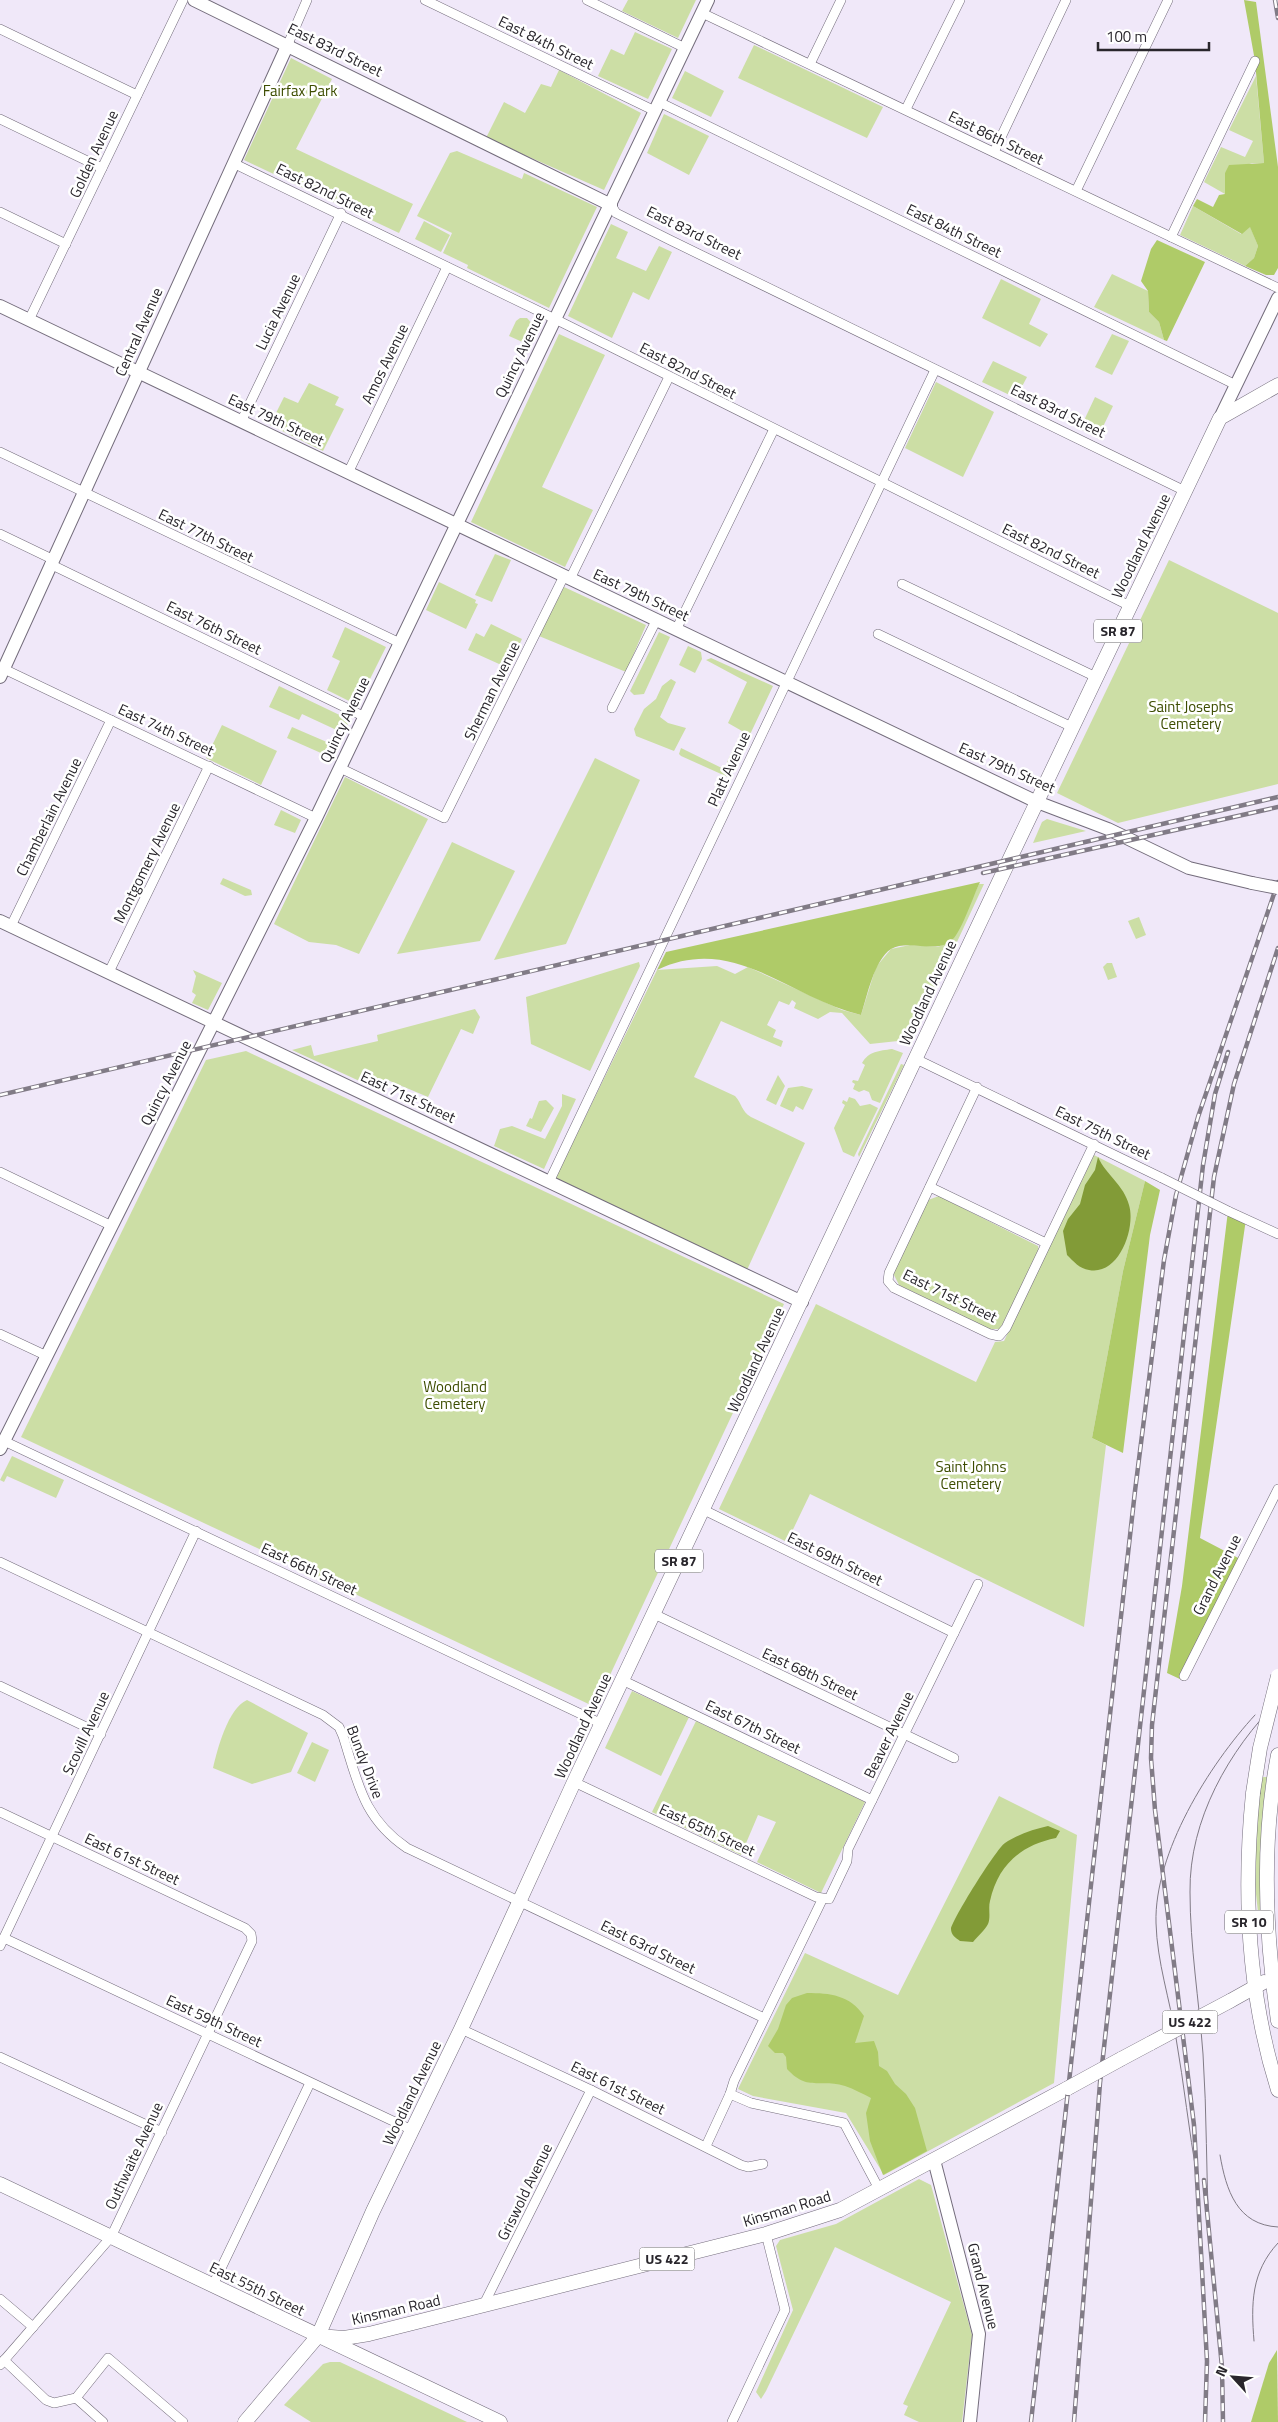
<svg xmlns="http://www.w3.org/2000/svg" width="1278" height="2422" font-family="'Titillium Web',sans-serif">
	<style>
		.green { fill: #ccdea5 }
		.forest { fill: #afcb68 }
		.water { fill: #829b37 }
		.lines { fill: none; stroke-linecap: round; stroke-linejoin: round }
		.street-casing { stroke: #736c7b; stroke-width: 10 }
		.secondary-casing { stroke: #736c7b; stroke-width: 14 }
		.primary-casing { stroke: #736c7b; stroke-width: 15 }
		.street { stroke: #fff; stroke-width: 9 }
		.secondary { stroke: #fff; stroke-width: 12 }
		.primary { stroke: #fff; stroke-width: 14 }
		.tram { stroke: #817b86; stroke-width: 1 }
		.rail-casing { stroke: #817b86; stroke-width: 4.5 }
		.rail { stroke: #fff; stroke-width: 2.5; stroke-dasharray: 8; stroke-linecap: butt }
		.street-bridge-casing { stroke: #736c7b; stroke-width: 10; stroke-linecap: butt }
		.secondary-bridge-casing { stroke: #736c7b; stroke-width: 14; stroke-linecap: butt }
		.primary-bridge-casing { stroke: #736c7b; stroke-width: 15; stroke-linecap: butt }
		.street-bridge { stroke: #fff; stroke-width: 9 }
		.secondary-bridge { stroke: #fff; stroke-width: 12 }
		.primary-bridge { stroke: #fff; stroke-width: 14 }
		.labels { text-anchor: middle; stroke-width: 5; stroke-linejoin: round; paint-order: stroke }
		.shield { fill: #fff; stroke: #69676b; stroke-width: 1 }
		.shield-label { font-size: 14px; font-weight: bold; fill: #29262c }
		.street-label { font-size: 15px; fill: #29262c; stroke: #fff }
		.park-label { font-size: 15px; fill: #3d4d00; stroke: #fff }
	</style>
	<rect width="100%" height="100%" fill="#f0e8f9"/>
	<!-- green -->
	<g class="green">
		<path d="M628,0H696L678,38L622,11Z"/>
		<path d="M635,32L672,49L648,99L598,76L611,49L624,55Z"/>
		<path d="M754,45L883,107L867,138L738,78Z"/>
		<path d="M291,58L332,79L296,149L413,204L399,233L244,160Z"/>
		<path d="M559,70L641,113L604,190L486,138L504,102L525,113L541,84L551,87Z"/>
		<path d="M685,71L724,91L711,117L672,98Z"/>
		<path d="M1256,76L1264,163H1252L1225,173V194L1204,182L1221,147L1245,157L1253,141L1229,130Z"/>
		<path d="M664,114L709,136L689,175L647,153Z"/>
		<path d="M457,151L522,179L524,173L597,207L549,308L467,268L468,265L443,253L452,233L417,216L450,153Z"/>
		<path d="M1193,206L1241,234L1250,226L1258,246L1254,258L1245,266L1180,235Z"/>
		<path d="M424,221L450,235L441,252L415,239Z"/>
		<path d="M611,224L628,232L616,258L646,271L659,246L672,252L649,300L633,292L612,338L568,316Z"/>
		<path d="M1112,274L1148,291L1149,312L1159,322L1164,340L1094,307Z"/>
		<path d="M1001,279L1041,299L1029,324L1048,334L1040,347L982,318Z"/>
		<path d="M520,318H527L534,326L527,344L509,336L516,321Z"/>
		<path d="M559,334L605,355L542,487L593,510L565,567L471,522Z"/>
		<path d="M1112,334L1129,341L1112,375L1095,367Z"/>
		<path d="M993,361L1027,377L1016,398L982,382Z"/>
		<path d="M936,382L994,412L963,477L905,448Z"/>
		<path d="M309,383L339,397L335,405L344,409L323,451L270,425L284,397L298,403Z"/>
		<path d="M1095,397L1113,406L1098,437L1080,429Z"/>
		<path d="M495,554L511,560L492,602L475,595Z"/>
		<path d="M1169,560L1278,613V784L1118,823L1057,793Z"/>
		<path d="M439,582L476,600L475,603L478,604L466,629L426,610Z"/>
		<path d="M564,587L646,625L626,672L539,636Z"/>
		<path d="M491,624L522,639L508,668L468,650L476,633L484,637Z"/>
		<path d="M345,627L386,647L357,705L327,690L340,661L332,657Z"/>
		<path d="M659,632L670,637L644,694L634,695L630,691Z"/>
		<path d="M688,646L701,652L702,659L695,673L679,665Z"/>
		<path d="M711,658L773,686L735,766L727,762L742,731L728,723L747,682L706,660Z"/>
		<path d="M671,679L676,682L660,717L668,723L686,728L674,751L636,736L634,729L644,709L656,699L662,686Z"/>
		<path d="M279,686L350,720L343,733L302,714L299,720L269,707Z"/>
		<path d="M222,725L277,751L261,785L206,758Z"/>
		<path d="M292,727L336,746L330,757L287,738Z"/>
		<path d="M681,748L732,773L730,778L681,756L679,754Z"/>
		<path d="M595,758L640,780L566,944L494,960Z"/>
		<path d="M345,777L428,819L359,954L336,945L309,942L274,924Z"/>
		<path d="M281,810L301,820L295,833L274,825Z"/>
		<path d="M1047,819L1086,831L1033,843L1042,822Z"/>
		<path d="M452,842L515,871L480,941L397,954Z"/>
		<path d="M223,878L251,890L252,895L245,896L220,884Z"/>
		<path d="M979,884H984L909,1045L898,1041L870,1044L842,1013L830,1012L818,1019L794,1008L796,1003L792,1000L789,1005L779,1001L767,1025L776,1030L773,1037L783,1041L781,1047L721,1021L694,1077L735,1096C742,1103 741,1111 751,1117L805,1143L747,1270L559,1181L556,1177L657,970L717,966L735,974L748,967L842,1010L861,1015L876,967L891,949L910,945L938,947L953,939Z"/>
		<path d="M1139,917L1146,935L1136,939L1128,921Z"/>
		<path d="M639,962L640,966L590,1071L531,1044L526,997Z"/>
		<path d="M1107,963H1112L1117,977L1108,980L1103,967Z"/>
		<path d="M193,970L222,983L208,1010L192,1003L196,995L192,992L196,976Z"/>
		<path d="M475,1009L480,1017L473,1034L461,1029L428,1097L385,1079L379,1090L292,1050L311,1045L314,1056L378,1041L377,1035Z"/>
		<path d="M892,1049L903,1053L880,1103L872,1100L869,1092L864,1090L859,1092L853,1089L855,1084L852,1082L853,1080L858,1081L865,1065L862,1063C869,1051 879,1051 892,1049Z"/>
		<path d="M246,1051L784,1304L595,1707L21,1437L206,1060Z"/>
		<path d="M901,1064L904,1065L859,1157L858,1154Z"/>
		<path d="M778,1075L785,1086L776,1105L766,1100Z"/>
		<path d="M802,1086L813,1089L803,1110L796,1106L793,1112L780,1106L788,1088Z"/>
		<path d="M562,1094L576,1099L544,1169L494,1146L500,1129L512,1126L545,1139L562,1106Z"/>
		<path d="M849,1097L855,1099L860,1106L870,1104L878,1108L854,1157L843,1152L834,1128L845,1105L842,1103L843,1100L847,1102Z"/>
		<path d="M546,1100L554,1108L541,1132L526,1126L530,1118L532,1119L539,1101Z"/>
		<path d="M1094,1155L1145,1181L1123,1271L1092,1438L1106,1445L1084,1627L810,1494L787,1542L719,1509L816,1304L976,1382L995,1342L1004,1341Z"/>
		<path d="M939,1196L1038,1246L1039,1251L1000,1329H989L899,1285L893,1273L928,1200Z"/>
		<path d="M12,1456L64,1480L56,1498L7,1476L4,1482L0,1480Z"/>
		<path d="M632,1691L689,1717L661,1776L605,1748Z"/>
		<path d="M247,1700L308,1733L291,1772L252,1784L213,1768C217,1750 228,1708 247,1700Z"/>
		<path d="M696,1721L865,1802L821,1893L757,1862L776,1822L758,1815L741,1855L652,1812Z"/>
		<path d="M312,1742L329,1750L315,1782L297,1773Z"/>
		<path d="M1262,1777H1267L1264,1800L1261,1921H1259L1255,1885L1253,1834Z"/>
		<path d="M999,1796L1077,1835L1054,2083L884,2175L846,2113L753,2096L738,2089L805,1953L898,1995Z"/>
		<path d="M919,2179L931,2185L972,2335L962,2422H919L904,2415L908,2406L903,2404L951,2302L835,2247L766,2391L761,2399L756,2392L793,2310L776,2246L780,2240L836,2224Z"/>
		<path d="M330,2362H340L467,2422H311L284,2405L323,2364Z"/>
	</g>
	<!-- forest -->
	<g class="forest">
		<path d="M1244,0L1256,2L1278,167V268L1274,275H1266L1245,266L1254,258L1258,246L1250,227L1242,234L1193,206L1197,199L1213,207L1219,195L1225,194V173L1229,165L1264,163L1255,61Z"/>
		<path d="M1157,240L1205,262L1167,341L1164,340L1159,322L1149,312L1148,291L1141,281L1151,249Z"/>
		<path d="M980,882C973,897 963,927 954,938C940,956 909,938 891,949C874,960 867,997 861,1015C789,998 734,933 657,970L666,952Z"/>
		<path d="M1145,1181L1160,1190L1150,1235L1123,1453L1092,1438L1123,1271Z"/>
		<path d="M1228,1211L1246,1219L1200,1538L1242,1560L1182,1680L1167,1673L1182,1586Z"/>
		<path d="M807,1993C830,1993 850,1995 864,2016L855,2043L874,2041L878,2052L879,2066L887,2071L895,2084L906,2094L915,2108L927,2151L883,2175L870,2141L866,2113L871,2098C863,2094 854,2089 845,2086C820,2078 808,2092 787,2069L786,2057L783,2053H775L768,2046L778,2029L786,2005L792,1998Z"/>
		<path d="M1277,2350L1278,2422H1251L1269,2363Z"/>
	</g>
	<!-- water -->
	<g class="water">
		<path d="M1098,1157C1106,1175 1124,1185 1129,1205C1136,1228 1119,1276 1089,1270C1080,1269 1073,1261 1067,1255L1063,1231L1068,1219L1080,1204L1085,1185L1095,1170Z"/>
		<path d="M1048,1826L1060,1831L1056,1838C1021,1845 998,1865 990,1901C988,1908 991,1917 988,1924C985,1930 978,1936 973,1942L960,1941C956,1938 951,1935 951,1929C952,1920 996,1849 1005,1843C1017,1835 1034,1829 1048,1826Z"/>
	</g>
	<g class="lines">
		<defs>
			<g id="street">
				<path d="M425,0L655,111"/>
				<path d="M587,0L685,48"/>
				<path d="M702,13L1278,288"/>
				<path d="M0,29L137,95"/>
				<path d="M288,44L307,0"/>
				<path d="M810,64L841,0"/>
				<path d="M659,102L1236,385"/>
				<path d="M906,109L960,0"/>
				<path d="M0,119L102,168"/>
				<path d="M994,152L1066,0"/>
				<path d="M233,163L555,319L1130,606"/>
				<path d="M1076,191L1168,0"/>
				<path d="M611,205L616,213L670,240L1185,491"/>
				<path d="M0,212L66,244"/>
				<path d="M1171,237L1255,61"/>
				<path d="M29,320L183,0"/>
				<path d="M241,422L341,213"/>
				<path d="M0,452L400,643"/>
				<path d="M348,473L447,267"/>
				<path d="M0,534L52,559"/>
				<path d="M50,564L365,717"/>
				<path d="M570,579L669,377"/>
				<path d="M902,584L1096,677"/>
				<path d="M676,630L774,429"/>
				<path d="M878,634L1072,727"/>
				<path d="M4,669L316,818"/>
				<path d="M612,708L657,619"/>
				<path d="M340,768L444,818L564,576"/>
				<path d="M11,926L111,720"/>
				<path d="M109,972L209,766"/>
				<path d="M916,1059L1162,1178"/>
				<path d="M977,1087L889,1273L888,1281L894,1288L990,1334L999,1336L1006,1328L1094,1144"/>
				<path d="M0,1172L112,1226"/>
				<path d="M549,1182L935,370"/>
				<path d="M930,1187L1046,1243"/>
				<path d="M1228,1211L1278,1234"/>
				<path d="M0,1334L47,1356"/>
				<path d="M4,1441L602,1724"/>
				<path d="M704,1510L954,1633"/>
				<path d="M0,1562L323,1715L339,1727L343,1736C358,1783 363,1818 407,1848L764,2018"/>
				<path d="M654,1614L954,1758"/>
				<path d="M1184,1676L1278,1489"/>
				<path d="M622,1680L872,1800"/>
				<path d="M0,1686L101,1734"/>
				<path d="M574,1782L816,1897L829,1899L847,1861L848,1849L978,1584"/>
				<path d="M0,1812L245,1928L251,1934L252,1941L111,2237L0,2365"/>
				<path d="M4,1938L412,2130"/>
				<path d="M0,1946L196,1531"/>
				<path d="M461,2029L591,2090L741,2165L748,2167L763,2164"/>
				<path d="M0,2057L162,2132"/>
				<path d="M730,2094L751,2103L844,2123L879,2189"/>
				<path d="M706,2146L730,2094L734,2081L822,1900"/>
				<path d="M213,2285L310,2083"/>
				<path d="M0,2299L33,2327"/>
				<path d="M483,2306L591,2090"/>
				<path d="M4,2360L46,2400L54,2403L76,2398L108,2358L183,2422"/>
				<path d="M76,2398L103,2422"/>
				<path d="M732,2422L785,2310L766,2234"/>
			</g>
			<g id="secondary">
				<path d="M194,0L611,205"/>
				<path d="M0,306L1037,802L1108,829L1189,868L1252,883"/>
				<path d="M1220,418L1278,298"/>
				<path d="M0,677L288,44"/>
				<path d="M0,921L802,1302"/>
				<path d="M0,1449L316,818L708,0"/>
				<path d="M934,2160L979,2334L970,2422"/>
			</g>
			<g id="primary">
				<path d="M1278,1755C1261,1843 1265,1933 1278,2021"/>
				<path d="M1253,1793C1243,1892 1248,1995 1278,2090"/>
				<path d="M1230,2001L1264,1982"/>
				<path d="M1121,2059L1151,2043"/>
				<path d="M0,2184L500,2422"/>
				<path d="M318,2336L344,2338L369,2334L766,2234L840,2210L1068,2088"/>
				<path d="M245,2422L318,2336L373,2211L461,2029L574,1782L1014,850L1220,418L1278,385"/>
			</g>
		</defs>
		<!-- street casing -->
		<use href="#street" class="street-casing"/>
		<!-- secondary casing -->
		<use href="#secondary" class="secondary-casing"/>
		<!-- primary casing -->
		<use href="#primary" class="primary-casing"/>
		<!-- street -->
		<use href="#street" class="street"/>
		<!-- secondary -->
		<use href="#secondary" class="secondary"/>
		<!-- primary -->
		<use href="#primary" class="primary"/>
		<!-- tram -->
		<g class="tram">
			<path d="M1220,2155C1226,2190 1237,2225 1278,2227"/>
			<path d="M1197,2177C1189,2131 1184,2084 1176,2038C1170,2000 1157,1962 1156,1923C1154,1853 1209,1765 1255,1715"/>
			<path d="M1209,2232C1206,2173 1207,2114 1203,2054C1199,2000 1190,1946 1190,1892C1189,1820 1229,1750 1278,1701"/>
			<path d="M1254,2341C1251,2304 1251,2272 1278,2243"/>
		</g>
		<defs>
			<g id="rail">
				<path d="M1275,0L1278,18"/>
				<path d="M983,873L1278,807"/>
				<path d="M0,1095L1278,797"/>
				<path d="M1204,2180L1222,2367L1223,2422"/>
				<path d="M1031,2422L1135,1491L1164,1260L1176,1195L1198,1117L1278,882"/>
				<path d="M1074,2422L1100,2083L1203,1165L1215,1094L1228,1052"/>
				<path d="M1205,2422L1207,2361L1194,2125L1155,1810L1151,1758L1152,1725L1214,1177L1234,1084L1278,948"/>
			</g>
		</defs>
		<!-- rail casing -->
		<use href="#rail" class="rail-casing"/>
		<!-- rail -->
		<use href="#rail" class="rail"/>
		<defs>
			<path id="street-bridge" d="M1162,1178L1228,1211"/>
			<path id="secondary-bridge" d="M1252,883L1278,888"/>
			<g id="primary-bridge">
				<path d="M1253,1793L1260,1748L1278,1676"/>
				<path d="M1151,2043L1230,2001"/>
				<path d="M1068,2088L1121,2059"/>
			</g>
		</defs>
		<!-- street-bridge casing -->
		<use href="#street-bridge" class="street-bridge-casing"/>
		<!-- secondary-bridge casing -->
		<use href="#secondary-bridge" class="secondary-bridge-casing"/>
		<!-- primary-bridge casing -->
		<use href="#primary-bridge" class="primary-bridge-casing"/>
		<!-- street-bridge -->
		<use href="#street-bridge" class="street-bridge"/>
		<!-- secondary-bridge -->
		<use href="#secondary-bridge" class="secondary-bridge"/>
		<!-- primary-bridge -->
		<use href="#primary-bridge" class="primary-bridge"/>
	</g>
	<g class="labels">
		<!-- shield labels -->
		<g class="shield">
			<rect x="1094" y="619.5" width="48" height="23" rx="4"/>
			<rect x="655" y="1549.5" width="48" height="23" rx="4"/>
			<rect x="1225" y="1910.5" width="48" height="23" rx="4"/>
			<rect x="1162.5" y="2010.5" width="55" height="23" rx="4"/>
			<rect x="639.5" y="2247.5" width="55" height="23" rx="4"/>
		</g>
		<g class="shield-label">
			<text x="1118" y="636">SR 87</text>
			<text x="679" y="1566">SR 87</text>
			<text x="1249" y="1927">SR 10</text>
			<text x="1190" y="2027">US 422</text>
			<text x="667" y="2264">US 422</text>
		</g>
		<!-- street labels -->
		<g class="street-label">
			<text transform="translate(546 43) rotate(26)" y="5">East 84th Street</text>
			<text transform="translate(335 50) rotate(26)" y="5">East 83rd Street</text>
			<text transform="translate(996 138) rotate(26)" y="5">East 86th Street</text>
			<text transform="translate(94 154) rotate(-65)" y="5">Golden Avenue</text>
			<text transform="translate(325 191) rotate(26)" y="5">East 82nd Street</text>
			<text transform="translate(954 231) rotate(26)" y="5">East 84th Street</text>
			<text transform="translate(694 233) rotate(26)" y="5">East 83rd Street</text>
			<text transform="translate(278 312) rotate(-64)" y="5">Lucia Avenue</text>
			<text transform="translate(139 332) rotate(-66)" y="5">Central Avenue</text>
			<text transform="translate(520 355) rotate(-64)" y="5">Quincy Avenue</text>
			<text transform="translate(385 364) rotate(-64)" y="5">Amos Avenue</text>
			<text transform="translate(688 371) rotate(27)" y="5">East 82nd Street</text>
			<text transform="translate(1058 411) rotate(26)" y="5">East 83rd Street</text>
			<text transform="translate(276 420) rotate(25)" y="5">East 79th Street</text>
			<text transform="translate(206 536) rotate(26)" y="5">East 77th Street</text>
			<text transform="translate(1141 546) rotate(-64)" y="5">Woodland Avenue</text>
			<text transform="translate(1051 551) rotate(26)" y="5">East 82nd Street</text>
			<text transform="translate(641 595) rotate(25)" y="5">East 79th Street</text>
			<text transform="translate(214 628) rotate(26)" y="5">East 76th Street</text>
			<text transform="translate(492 691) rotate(-64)" y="5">Sherman Avenue</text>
			<text transform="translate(345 720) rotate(-64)" y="5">Quincy Avenue</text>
			<text transform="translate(166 730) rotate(25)" y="5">East 74th Street</text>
			<text transform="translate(1007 768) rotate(24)" y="5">East 79th Street</text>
			<text transform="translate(729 769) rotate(-65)" y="5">Platt Avenue</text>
			<text transform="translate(49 817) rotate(-64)" y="5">Chamberlain Avenue</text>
			<text transform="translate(147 863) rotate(-64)" y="5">Montgomery Avenue</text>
			<text transform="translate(928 993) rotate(-65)" y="5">Woodland Avenue</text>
			<text transform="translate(166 1083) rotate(-63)" y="5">Quincy Avenue</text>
			<text transform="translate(408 1097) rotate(25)" y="5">East 71st Street</text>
			<text transform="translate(1103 1133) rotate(26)" y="5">East 75th Street</text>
			<text transform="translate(950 1296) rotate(26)" y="5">East 71st Street</text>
			<text transform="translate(756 1360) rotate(-65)" y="5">Woodland Avenue</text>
			<text transform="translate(835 1559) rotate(26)" y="5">East 69th Street</text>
			<text transform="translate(309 1569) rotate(25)" y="5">East 66th Street</text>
			<text transform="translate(1217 1575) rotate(-63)" y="5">Grand Avenue</text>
			<text transform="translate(810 1674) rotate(25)" y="5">East 68th Street</text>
			<text transform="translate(583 1726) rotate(-65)" y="5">Woodland Avenue</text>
			<text transform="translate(753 1727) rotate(26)" y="5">East 67th Street</text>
			<text transform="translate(86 1733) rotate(-65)" y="5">Scovill Avenue</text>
			<text transform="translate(889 1735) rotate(-64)" y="5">Beaver Avenue</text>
			<text transform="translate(365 1762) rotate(69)" y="5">Bundy Drive</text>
			<text transform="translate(707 1830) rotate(25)" y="5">East 65th Street</text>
			<text transform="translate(132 1859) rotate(25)" y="5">East 61st Street</text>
			<text transform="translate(648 1947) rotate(26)" y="5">East 63rd Street</text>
			<text transform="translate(214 2021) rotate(25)" y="5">East 59th Street</text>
			<text transform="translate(618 2088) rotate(26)" y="5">East 61st Street</text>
			<text transform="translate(412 2093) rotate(-64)" y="5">Woodland Avenue</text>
			<text transform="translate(134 2156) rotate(-65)" y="5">Outhwaite Avenue</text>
			<text transform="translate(525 2192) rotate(-64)" y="5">Griswold Avenue</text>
			<text transform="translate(787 2209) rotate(-17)" y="5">Kinsman Road</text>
			<text transform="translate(983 2286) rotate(76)" y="5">Grand Avenue</text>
			<text transform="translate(257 2289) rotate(26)" y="5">East 55th Street</text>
			<text transform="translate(396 2310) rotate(-13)" y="5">Kinsman Road</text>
		</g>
		<!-- park labels -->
		<g class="park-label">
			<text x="300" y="96">Fairfax Park</text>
			<text x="1191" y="712">Saint Josephs<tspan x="1191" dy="17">Cemetery</tspan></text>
			<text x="455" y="1392">Woodland<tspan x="455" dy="17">Cemetery</tspan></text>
			<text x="971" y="1472">Saint Johns<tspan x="971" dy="17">Cemetery</tspan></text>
		</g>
	</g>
	<!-- north arrow -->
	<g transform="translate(1233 2377) rotate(296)" stroke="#ffffff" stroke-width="4" paint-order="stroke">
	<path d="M0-4L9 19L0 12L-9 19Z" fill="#29262c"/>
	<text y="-8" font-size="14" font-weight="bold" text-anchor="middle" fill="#29262c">N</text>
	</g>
	<!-- scale -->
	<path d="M1098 42v8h111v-8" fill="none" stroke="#29262c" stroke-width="2.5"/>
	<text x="1106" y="42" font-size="15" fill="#29262c" stroke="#ffffff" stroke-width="4" paint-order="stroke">100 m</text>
</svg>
